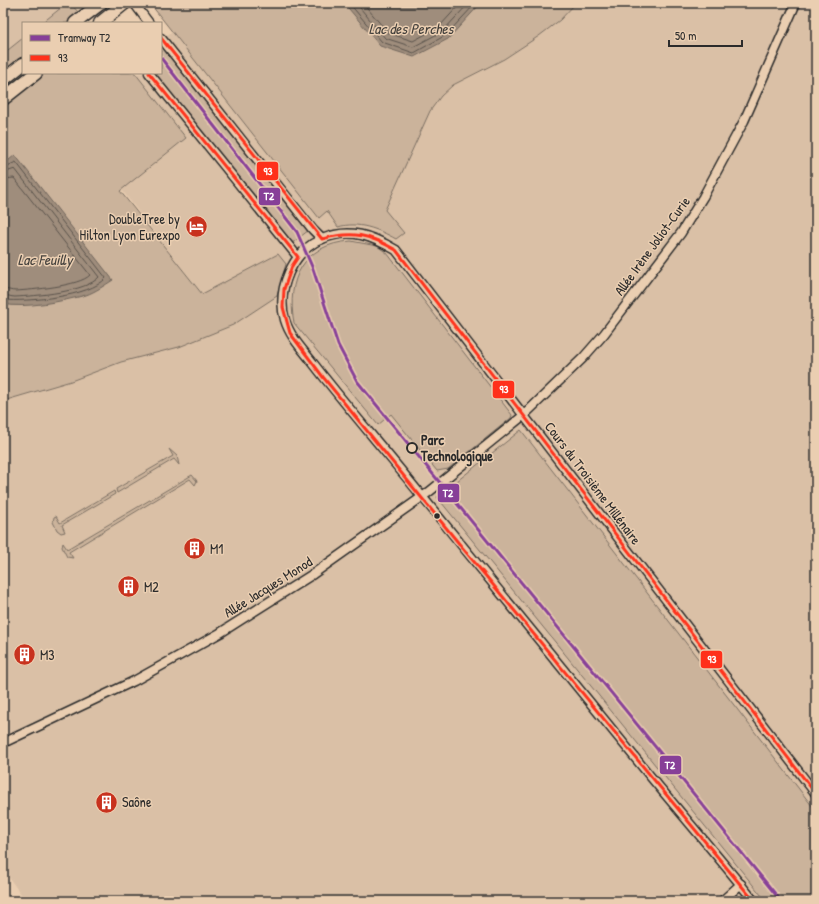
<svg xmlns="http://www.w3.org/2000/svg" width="819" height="904" font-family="'Patrick Hand',sans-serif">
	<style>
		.built { fill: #dac0a6 }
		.green { fill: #cbb39b; stroke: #7b6f63 }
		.water { fill: #9f8d7c; stroke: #71665c }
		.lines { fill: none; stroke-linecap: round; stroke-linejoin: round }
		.shore { stroke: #59524b; stroke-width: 1 }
		.minor-casing { stroke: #2b2b2b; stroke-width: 11 }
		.primary-casing { stroke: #2b2b2b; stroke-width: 15 }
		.minor { stroke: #eaceb1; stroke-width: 8 }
		.primary { stroke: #eaceb1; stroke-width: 12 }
		.bus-1-casing { stroke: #eaceb1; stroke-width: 6 }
		.bus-1 { stroke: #ff301a; stroke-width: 3 }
		.tram-1-casing { stroke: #eaceb1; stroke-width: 6 }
		.tram-1 { stroke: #873f98; stroke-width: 3 }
		.stop-dot { fill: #eaceb1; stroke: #2b2b2b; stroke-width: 2 }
		.bus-dot { fill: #2b2b2b; stroke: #eaceb1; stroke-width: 1.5 }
		.labels { text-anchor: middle; stroke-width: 3; stroke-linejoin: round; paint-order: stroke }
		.poi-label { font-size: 14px; fill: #2b2b2b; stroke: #eaceb1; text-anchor: start }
		.street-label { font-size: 14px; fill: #2b2b2b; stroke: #eaceb1 }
		.stop-label { font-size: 14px; font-weight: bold; fill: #2b2b2b; stroke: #eaceb1; text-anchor: start }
		.water-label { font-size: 15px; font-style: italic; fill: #423f3b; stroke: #eaceb1 }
		.line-badge { stroke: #eaceb1; stroke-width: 1.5 }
		.badge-label { font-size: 11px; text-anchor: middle; font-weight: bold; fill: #fff }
	</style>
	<rect width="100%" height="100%" fill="#eaceb1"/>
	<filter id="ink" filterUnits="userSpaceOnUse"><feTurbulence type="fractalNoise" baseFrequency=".025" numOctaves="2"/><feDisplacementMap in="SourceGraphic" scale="8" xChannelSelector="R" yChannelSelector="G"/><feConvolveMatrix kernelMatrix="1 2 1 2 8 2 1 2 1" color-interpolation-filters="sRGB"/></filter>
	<g filter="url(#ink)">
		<!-- built -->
		<g class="built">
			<path d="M3,3H67L42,23H23V38L3,54Z"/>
			<path d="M208,3L430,111L441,96L453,85L504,59L560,20L576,3H816V901H26L10,879L3,868V401L71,381L121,362L227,327L65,116L120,73H161V40Z"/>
		</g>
		<!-- green -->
		<g class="green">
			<path d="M67,3H70L79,13L67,23H42Z"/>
			<path d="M156,3H576L560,20L539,36L504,59L453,85L441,96L430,111L385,210L404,233L396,239C378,229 358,221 338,227L327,211L319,218L152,6Z"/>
			<path d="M23,38V58L3,73V54Z"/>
			<path d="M161,43L309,230L291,244L155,73H161Z"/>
			<path d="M43,73H135L186,138L120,191L202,294L278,254L286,264L277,296L233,325L179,347L121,362L71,381L3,401V105Z"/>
			<path d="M351,241L377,246L387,253L512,415L511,418L448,469L437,471L391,414L378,425L294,323C286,280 303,244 351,241Z"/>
			<path d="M521,430L816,811V901H766L437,497Z"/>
			<path d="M169,449L177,456L179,465L174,459L117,493L116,489L173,456Z"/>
			<path d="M192,475L197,481L195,485L190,479L69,552L73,558L67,557L62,547L63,543L67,549Z"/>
			<path d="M114,491L115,494L62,525L65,532L61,533L57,530L53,522L54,517L56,516L60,523Z"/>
		</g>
		<!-- water -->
		<g class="water">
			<path d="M344,3H481L448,39L414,57L380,46Z"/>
			<path d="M15,155L113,280C105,285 95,292 86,295C64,301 25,309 3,304V165Z"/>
		</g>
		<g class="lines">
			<!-- shore -->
			<g class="shore">
				<path d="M349,3L382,42L414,53L446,35L476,3"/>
				<path d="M356,3L385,38L413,47L443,31L469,3"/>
				<path d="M363,3L388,33L413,41L439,27L461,3"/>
				<path d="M3,168L16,162L106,278C90,297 27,302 3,300"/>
				<path d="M3,173L15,169L99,277C86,292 35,296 15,297C11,297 7,295 3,295"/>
				<path d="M3,179L14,178L90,275C80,286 31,290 16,291C11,291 7,289 3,289"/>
			</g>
			<defs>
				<g id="minor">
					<path d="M134,3L149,23"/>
					<path d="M161,38L313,230L322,239"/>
					<path d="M149,73L298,257"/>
					<path d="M3,743L134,681L220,633L313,574L429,492L524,415L583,358L604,334L681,233L703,197L744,121L796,3"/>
					<path d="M722,901L741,884"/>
					<path d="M754,901C720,859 685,818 650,776C569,677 488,577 407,478C376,440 343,402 313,363C303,350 290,337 285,320C276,290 292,251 322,239C350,227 372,236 396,250L816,794"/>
				</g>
				<g id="primary">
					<path d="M75,23L101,3"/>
					<path d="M100,23L125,3"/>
					<path d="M3,80L23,64"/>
					<path d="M3,99L36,73"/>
				</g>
			</defs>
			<!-- minor casing -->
			<use href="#minor" class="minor-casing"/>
			<!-- primary casing -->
			<use href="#primary" class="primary-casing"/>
			<!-- minor -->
			<use href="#minor" class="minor"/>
			<!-- primary -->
			<use href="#primary" class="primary"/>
			<defs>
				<g id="bus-1">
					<path d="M161,38L322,239C353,231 368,234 396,250L816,794"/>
					<path d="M149,73L298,257L292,266L284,289L283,307L290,333L323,377L461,546L754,901"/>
				</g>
			</defs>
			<!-- bus-1 casing -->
			<use href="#bus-1" class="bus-1-casing"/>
			<!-- bus-1 -->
			<use href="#bus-1" class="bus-1"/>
			<defs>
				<path id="tram-1" d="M161,58L297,232L313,269L338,345L357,381L781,901"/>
			</defs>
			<!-- tram-1 casing -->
			<use href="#tram-1" class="tram-1-casing"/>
			<!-- tram-1 -->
			<use href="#tram-1" class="tram-1"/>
		</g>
	</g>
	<!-- icons -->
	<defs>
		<symbol id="hotel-disc" viewBox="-11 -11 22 22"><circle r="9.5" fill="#c8321e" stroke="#eaceb1"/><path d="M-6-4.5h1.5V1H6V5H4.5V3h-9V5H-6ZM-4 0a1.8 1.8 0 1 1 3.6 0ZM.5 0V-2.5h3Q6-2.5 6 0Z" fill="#fff"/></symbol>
		<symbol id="building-disc" viewBox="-11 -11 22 22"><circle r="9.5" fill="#c8321e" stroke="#eaceb1"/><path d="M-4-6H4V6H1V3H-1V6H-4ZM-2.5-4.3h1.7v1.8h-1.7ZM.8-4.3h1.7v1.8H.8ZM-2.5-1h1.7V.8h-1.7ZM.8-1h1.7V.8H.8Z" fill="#fff"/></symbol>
	</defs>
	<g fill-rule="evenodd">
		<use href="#hotel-disc" x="184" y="214" width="25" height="25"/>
		<use href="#building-disc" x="182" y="536" width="25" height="25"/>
		<use href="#building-disc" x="116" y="574" width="25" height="25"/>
		<use href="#building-disc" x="12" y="642" width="25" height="25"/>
		<use href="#building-disc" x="94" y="790" width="25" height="25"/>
	</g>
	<!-- markers -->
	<circle class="stop-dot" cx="412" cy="448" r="5"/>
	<circle class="bus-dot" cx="437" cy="516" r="3.5"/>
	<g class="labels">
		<!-- poi labels -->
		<g class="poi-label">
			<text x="180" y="224" text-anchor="end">DoubleTree by<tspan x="180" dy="16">Hilton Lyon Eurexpo</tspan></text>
			<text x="210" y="554">M1</text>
			<text x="144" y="592">M2</text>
			<text x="40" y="660">M3</text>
			<text x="122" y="807">Saône</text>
		</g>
		<!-- street labels -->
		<g class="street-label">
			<text transform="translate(652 246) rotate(-54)" y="5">Allée Irène Joliot-Curie</text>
			<text transform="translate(593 483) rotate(53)" y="5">Cours du Troisième Millénaire</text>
			<text transform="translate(268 587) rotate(-32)" y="5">Allée Jacques Monod</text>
		</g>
		<!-- stop labels -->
		<g class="stop-label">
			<text x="421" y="445">Parc<tspan x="421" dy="16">Technologique</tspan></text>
		</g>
		<!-- water labels -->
		<g class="water-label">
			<text x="411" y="34">Lac des Perches</text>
			<text x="45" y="265">Lac Feuilly</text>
		</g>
	</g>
	<g class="line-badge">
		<rect x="256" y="161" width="23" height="20" rx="4" fill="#ff301a"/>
		<rect x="258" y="187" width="23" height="19" rx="4" fill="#873f98"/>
		<rect x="492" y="380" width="23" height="19" rx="4" fill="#ff301a"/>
		<rect x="437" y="483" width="23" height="20" rx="4" fill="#873f98"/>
		<rect x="700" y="650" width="23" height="19" rx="4" fill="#ff301a"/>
		<rect x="659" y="755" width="23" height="20" rx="4" fill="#873f98"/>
	</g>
	<g class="badge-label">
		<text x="268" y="175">93</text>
		<text x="269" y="200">T2</text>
		<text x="504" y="393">93</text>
		<text x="448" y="497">T2</text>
		<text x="712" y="663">93</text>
		<text x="670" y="769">T2</text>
	</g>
	<!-- margin -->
	<rect width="819" height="904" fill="none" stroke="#eaceb1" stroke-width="16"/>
	<rect x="8" y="8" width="803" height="888" fill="none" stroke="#2b2b2b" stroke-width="1.5" filter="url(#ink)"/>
	<!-- legend -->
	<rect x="22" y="22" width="140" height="52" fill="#eaceb1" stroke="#9e8d7b"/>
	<rect x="30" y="35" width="20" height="6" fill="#873f98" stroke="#9e8d7b"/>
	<text x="58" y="42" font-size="12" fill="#2b2b2b">Tramway T2</text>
	<rect x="30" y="55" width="20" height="6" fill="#ff301a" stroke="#9e8d7b"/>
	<text x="58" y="62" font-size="12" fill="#2b2b2b">93</text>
	<!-- scale -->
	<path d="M669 40v6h73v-6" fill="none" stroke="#2b2b2b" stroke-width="2"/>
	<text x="675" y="40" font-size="12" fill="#2b2b2b" stroke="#eaceb1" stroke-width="3" paint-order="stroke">50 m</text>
</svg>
